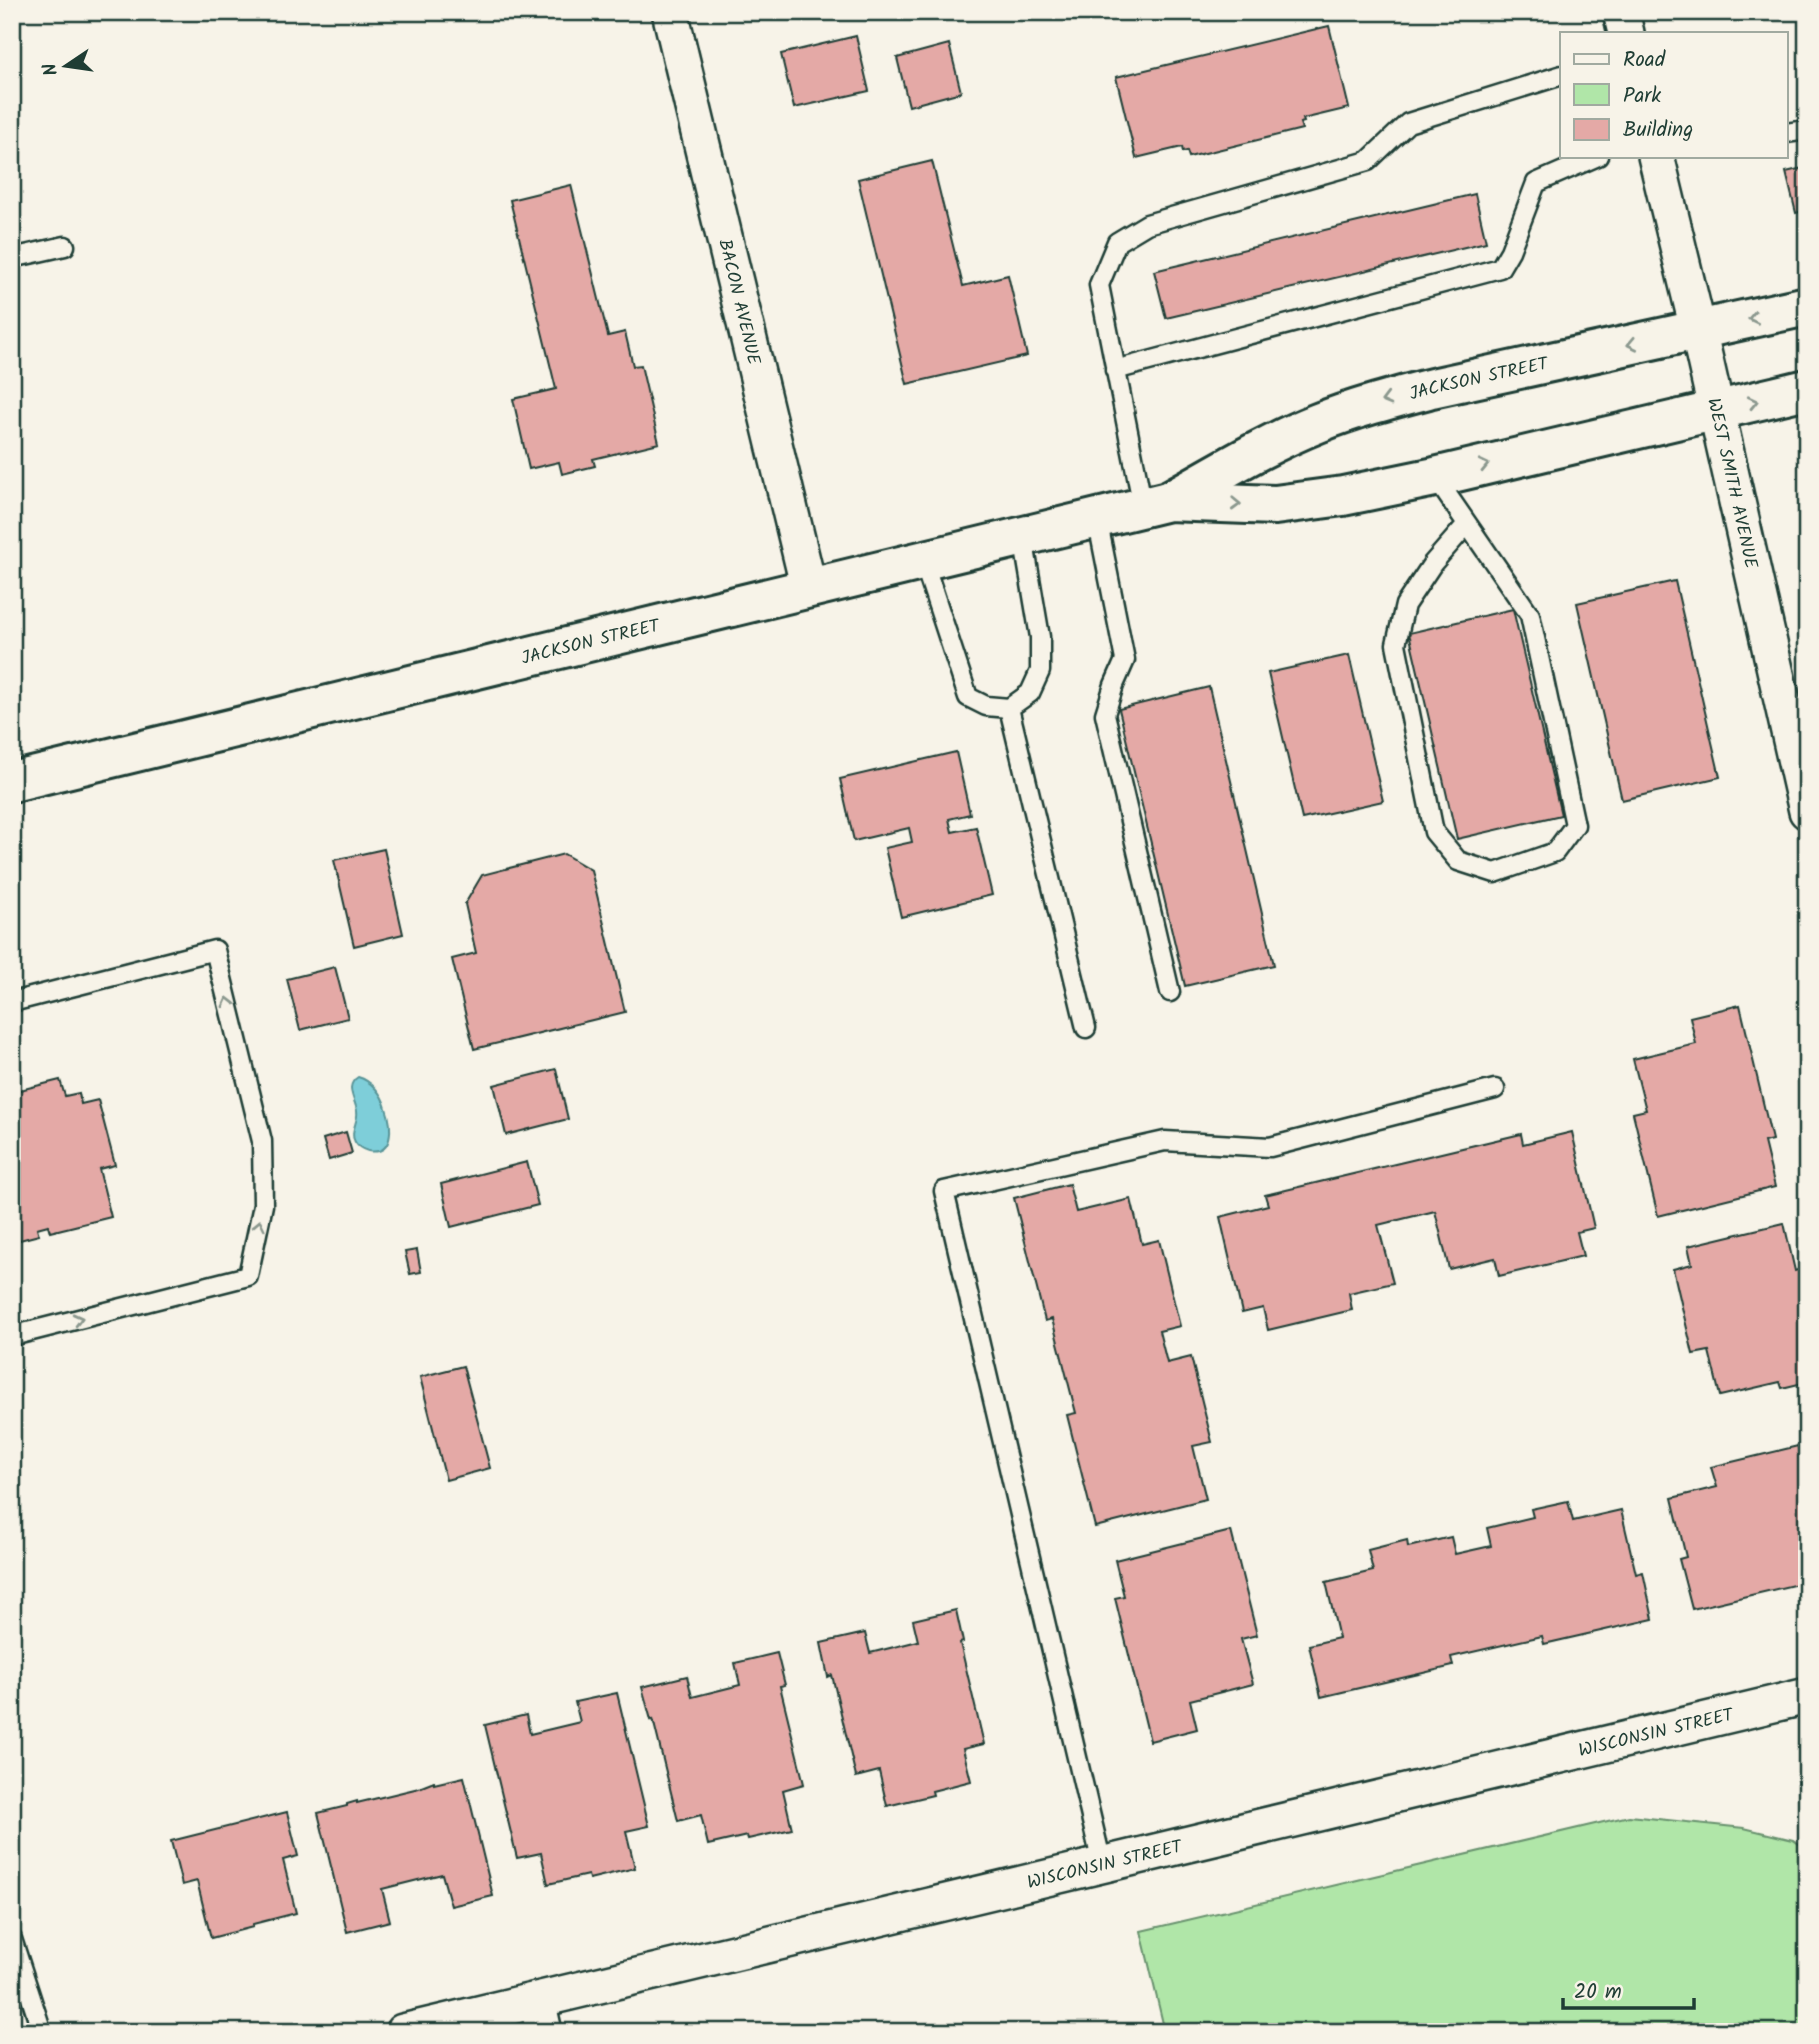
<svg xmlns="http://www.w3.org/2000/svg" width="1819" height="2044" font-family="Kalam,sans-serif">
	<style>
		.green { fill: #b0e6a8; stroke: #68926e; stroke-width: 2 }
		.water { fill: #7eced9; stroke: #589497; stroke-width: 2 }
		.building { fill: #e4a9a6; stroke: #1f3d34; stroke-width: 2 }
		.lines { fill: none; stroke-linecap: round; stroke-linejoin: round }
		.service-casing { stroke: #1f3d34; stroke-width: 23 }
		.minor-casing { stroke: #1f3d34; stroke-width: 40 }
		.primary-casing { stroke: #1f3d34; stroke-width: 44 }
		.service { stroke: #f7f3e8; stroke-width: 18 }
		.minor { stroke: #f7f3e8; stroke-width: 35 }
		.primary { stroke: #f7f3e8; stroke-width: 38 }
		.oneway { stroke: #8b988e }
		.labels { text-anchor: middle; stroke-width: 5; stroke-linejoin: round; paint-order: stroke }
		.street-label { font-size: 18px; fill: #1f3d34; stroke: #f7f3e8 }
	</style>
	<rect width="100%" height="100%" fill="#f7f3e8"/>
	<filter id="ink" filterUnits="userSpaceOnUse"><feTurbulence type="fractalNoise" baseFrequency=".0143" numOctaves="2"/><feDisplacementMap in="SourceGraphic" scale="14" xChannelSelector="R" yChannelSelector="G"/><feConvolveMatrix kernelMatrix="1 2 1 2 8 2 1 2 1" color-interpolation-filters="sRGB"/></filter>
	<g filter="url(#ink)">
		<!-- green -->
		<path class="green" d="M1629,1816L1744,1828L1793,1840L1807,1849V2032H1165L1141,1931Z"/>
		<!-- water -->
		<path class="water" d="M358,1077C372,1081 382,1094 386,1108C392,1125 395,1156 368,1151C364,1150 358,1147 355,1142C349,1132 359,1121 357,1111C355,1098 344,1086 358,1077Z"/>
		<!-- building -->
		<g class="building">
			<path d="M1329,26L1349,108L1303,119L1304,122L1300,123L1302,129L1189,157L1187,151L1183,152L1182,147L1136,158L1116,77Z"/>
			<path d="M856,36L869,91L794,108L781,54Z"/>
			<path d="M949,44L961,92L909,106L897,58Z"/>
			<path d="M932,161L963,286L1008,275L1027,356L907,384L858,179Z"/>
			<path d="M1807,167V210L1796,213L1786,172Z"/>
			<path d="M571,185L608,336L625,332L633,366L641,365L659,443L593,459L595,466L562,474L559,462L529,469L513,399L556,389L510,200Z"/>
			<path d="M1475,194L1486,242L1166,318L1154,271Z"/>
			<path d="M1675,581L1720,777L1622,800L1577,603Z"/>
			<path d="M1513,609L1561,815L1457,839L1409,633Z"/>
			<path d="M1349,655L1383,801L1302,819L1268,673Z"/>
			<path d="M1209,687L1274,965L1185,986L1119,709Z"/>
			<path d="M956,752L970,814L949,819L952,832L976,827L992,895L901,917L885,848L912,842L909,828L854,841L840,779Z"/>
			<path d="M384,849L403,934L354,946L334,860Z"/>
			<path d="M564,854L591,870L625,1012L474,1049L452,959L476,953L465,904L482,875Z"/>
			<path d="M335,967L348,1018L300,1030L287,979Z"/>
			<path d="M1740,1005L1772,1140L1764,1142L1775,1187L1658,1216L1633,1113L1646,1110L1633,1059L1696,1044L1690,1017Z"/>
			<path d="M556,1069L568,1119L506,1135L494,1085Z"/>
			<path d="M60,1080L65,1096L79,1093L81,1104L98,1100L115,1165L99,1169L111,1217L50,1232L48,1225L37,1228L39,1235L12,1242V1092Z"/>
			<path d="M346,1132L352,1153L329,1160L323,1139Z"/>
			<path d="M1572,1132L1594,1228L1577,1232L1583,1256L1499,1276L1495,1258L1449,1269L1435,1211L1378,1225L1393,1283L1349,1293L1352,1310L1268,1330L1263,1308L1242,1313L1220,1217L1268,1205L1265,1195L1521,1134L1523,1144Z"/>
			<path d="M527,1162L538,1205L451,1227L441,1184Z"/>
			<path d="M1069,1184L1076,1212L1131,1199L1142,1244L1159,1240L1180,1326L1159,1331L1167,1363L1191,1357L1212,1442L1193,1446L1206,1499L1095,1527L1067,1415L1076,1413L1052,1319L1045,1321L1014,1198Z"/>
			<path d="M1784,1223L1795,1271L1803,1268L1807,1285V1382L1782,1388L1780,1382L1720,1396L1709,1351L1693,1354L1673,1269L1692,1264L1688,1246Z"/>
			<path d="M417,1250L421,1272L410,1274L405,1252Z"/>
			<path d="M463,1366L490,1468L446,1480L420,1377Z"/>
			<path d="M1798,1446L1807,1474V1572L1799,1574L1802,1583L1692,1609L1679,1559L1686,1557L1672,1498L1717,1487L1711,1467Z"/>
			<path d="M1568,1501L1573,1521L1621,1510L1636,1574L1643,1572L1653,1619L1544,1644L1542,1636L1451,1657L1453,1666L1321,1697L1309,1645L1339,1638L1326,1582L1373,1571L1368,1550L1407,1540L1408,1547L1451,1537L1455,1554L1491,1546L1487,1528L1533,1517L1531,1509Z"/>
			<path d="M1231,1531L1257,1635L1241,1639L1253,1684L1190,1700L1197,1729L1150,1741L1115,1598L1124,1596L1115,1560Z"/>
			<path d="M956,1610L963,1642L960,1643L984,1744L963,1749L971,1781L932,1791L933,1795L887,1806L879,1771L856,1777L832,1675L828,1677L821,1643L865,1633L870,1653L918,1641L913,1620Z"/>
			<path d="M777,1653L785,1685L780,1686L804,1784L783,1790L792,1829L748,1839L747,1836L708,1845L701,1815L678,1821L653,1719L651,1720L642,1687L687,1676L692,1697L740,1685L735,1663Z"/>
			<path d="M617,1693L649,1826L626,1831L635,1868L589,1879L588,1875L548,1884L541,1853L517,1858L485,1725L526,1715L530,1734L580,1722L575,1702Z"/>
			<path d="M464,1777L493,1896L451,1906L442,1874L382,1889L390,1921L347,1932L318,1813L347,1806V1804L357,1801V1803L419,1788L434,1782V1784Z"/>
			<path d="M287,1812L298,1856L283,1860L296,1913L253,1924V1927L211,1938L197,1881L182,1885L171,1841Z"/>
		</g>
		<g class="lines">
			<defs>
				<g id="service">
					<path d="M1786,133L1807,130"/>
					<path d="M12,258L65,246"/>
					<path d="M1115,370L1500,268L1510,251L1536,183L1598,156"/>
					<path d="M1435,477L1530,615L1575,825L1555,852L1495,873L1458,861L1434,832L1396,644L1405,605L1433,563L1467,524"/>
					<path d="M1143,507L1099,285L1117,242L1147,224L1368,161L1408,123L1562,75"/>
					<path d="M1097,518L1125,660L1114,685L1105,714L1170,992"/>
					<path d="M923,560L968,697L986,706L1009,708L1030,693L1040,671V637L1023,537"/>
					<path d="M1009,708L1086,1028"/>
					<path d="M12,1002L215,950L262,1141L263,1205L248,1276L12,1336"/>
					<path d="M1102,1864L944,1191L1165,1141L1270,1147L1495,1089"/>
					<path d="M12,1939L42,2032"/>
				</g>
				<g id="minor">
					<path id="s1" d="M670,12L809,589"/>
					<path d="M1621,12L1626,33"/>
					<path id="s2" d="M1656,156L1698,329L1807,811"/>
					<path d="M537,2000L544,2032"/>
					<path id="s3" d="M403,2032L1807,1696"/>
				</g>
				<g id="primary">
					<path id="s4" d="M1168,501C1217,474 1265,444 1318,423C1355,408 1394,398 1432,388L1807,306"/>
					<path id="s5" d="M12,782L1168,501L1275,505L1343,496L1435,477L1807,389"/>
				</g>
			</defs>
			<!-- service casing -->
			<use href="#service" class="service-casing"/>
			<!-- minor casing -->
			<use href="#minor" class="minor-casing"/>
			<!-- primary casing -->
			<use href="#primary" class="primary-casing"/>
			<!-- service -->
			<use href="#service" class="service"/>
			<!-- minor -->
			<use href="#minor" class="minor"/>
			<!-- primary -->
			<use href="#primary" class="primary"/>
		</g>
		<!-- one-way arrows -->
		<defs><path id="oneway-chevron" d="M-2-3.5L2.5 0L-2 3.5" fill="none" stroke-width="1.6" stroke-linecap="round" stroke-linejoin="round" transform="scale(1.75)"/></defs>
		<g class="oneway">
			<use href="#oneway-chevron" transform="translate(1753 318) rotate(168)"/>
			<use href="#oneway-chevron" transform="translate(1632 344) rotate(168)"/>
			<use href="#oneway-chevron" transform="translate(1386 400) rotate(165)"/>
			<use href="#oneway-chevron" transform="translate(1753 402) rotate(-13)"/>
			<use href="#oneway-chevron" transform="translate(1484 465) rotate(-13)"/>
			<use href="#oneway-chevron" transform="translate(1236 504) rotate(2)"/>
			<use href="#oneway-chevron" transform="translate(228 1002) rotate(-104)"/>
			<use href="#oneway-chevron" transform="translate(259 1225) rotate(-78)"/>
			<use href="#oneway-chevron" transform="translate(78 1319) rotate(-14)"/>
		</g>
	</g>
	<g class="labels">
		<!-- street labels -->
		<g class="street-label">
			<text dy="6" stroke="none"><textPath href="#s1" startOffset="298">BACON AVENUE</textPath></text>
			<text dy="6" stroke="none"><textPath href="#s4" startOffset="336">JACKSON STREET</textPath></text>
			<text dy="6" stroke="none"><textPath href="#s2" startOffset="336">WEST SMITH AVENUE</textPath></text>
			<text dy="6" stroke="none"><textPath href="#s5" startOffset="595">JACKSON STREET</textPath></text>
			<text dy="6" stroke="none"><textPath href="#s3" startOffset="1288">WISCONSIN STREET</textPath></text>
			<text dy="6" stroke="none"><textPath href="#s3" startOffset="721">WISCONSIN STREET</textPath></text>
		</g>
	</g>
	<!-- margin -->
	<rect width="1819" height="2044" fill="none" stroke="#f7f3e8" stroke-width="42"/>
	<rect x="21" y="21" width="1777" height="2002" fill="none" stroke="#1f3d34" stroke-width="2.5" filter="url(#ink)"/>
	<!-- legend -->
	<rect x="1560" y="32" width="228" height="126" fill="#f7f3e8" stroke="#a1aaa0" stroke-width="2"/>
	<rect x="1574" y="54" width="35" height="10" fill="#f7f3e8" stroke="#a1aaa0" stroke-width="2"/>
	<text x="1623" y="66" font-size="21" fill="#1f3d34">Road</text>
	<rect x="1574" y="84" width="35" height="21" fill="#b0e6a8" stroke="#a1aaa0" stroke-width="2"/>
	<text x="1623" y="102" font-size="21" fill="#1f3d34">Park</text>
	<rect x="1574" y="119" width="35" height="21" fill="#e4a9a6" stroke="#a1aaa0" stroke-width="2"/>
	<text x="1623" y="136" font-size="21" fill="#1f3d34">Building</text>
	<!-- north arrow -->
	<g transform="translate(66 66) rotate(257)" stroke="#f7f3e8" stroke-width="5" paint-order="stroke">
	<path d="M0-5L12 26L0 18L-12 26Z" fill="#1f3d34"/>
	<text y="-10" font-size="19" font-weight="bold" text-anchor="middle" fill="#1f3d34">N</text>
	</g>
	<!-- scale -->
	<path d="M1563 1998v10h131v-10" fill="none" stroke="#1f3d34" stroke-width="3.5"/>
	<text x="1574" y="1998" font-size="21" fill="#1f3d34" stroke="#f7f3e8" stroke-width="5" paint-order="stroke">20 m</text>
</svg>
